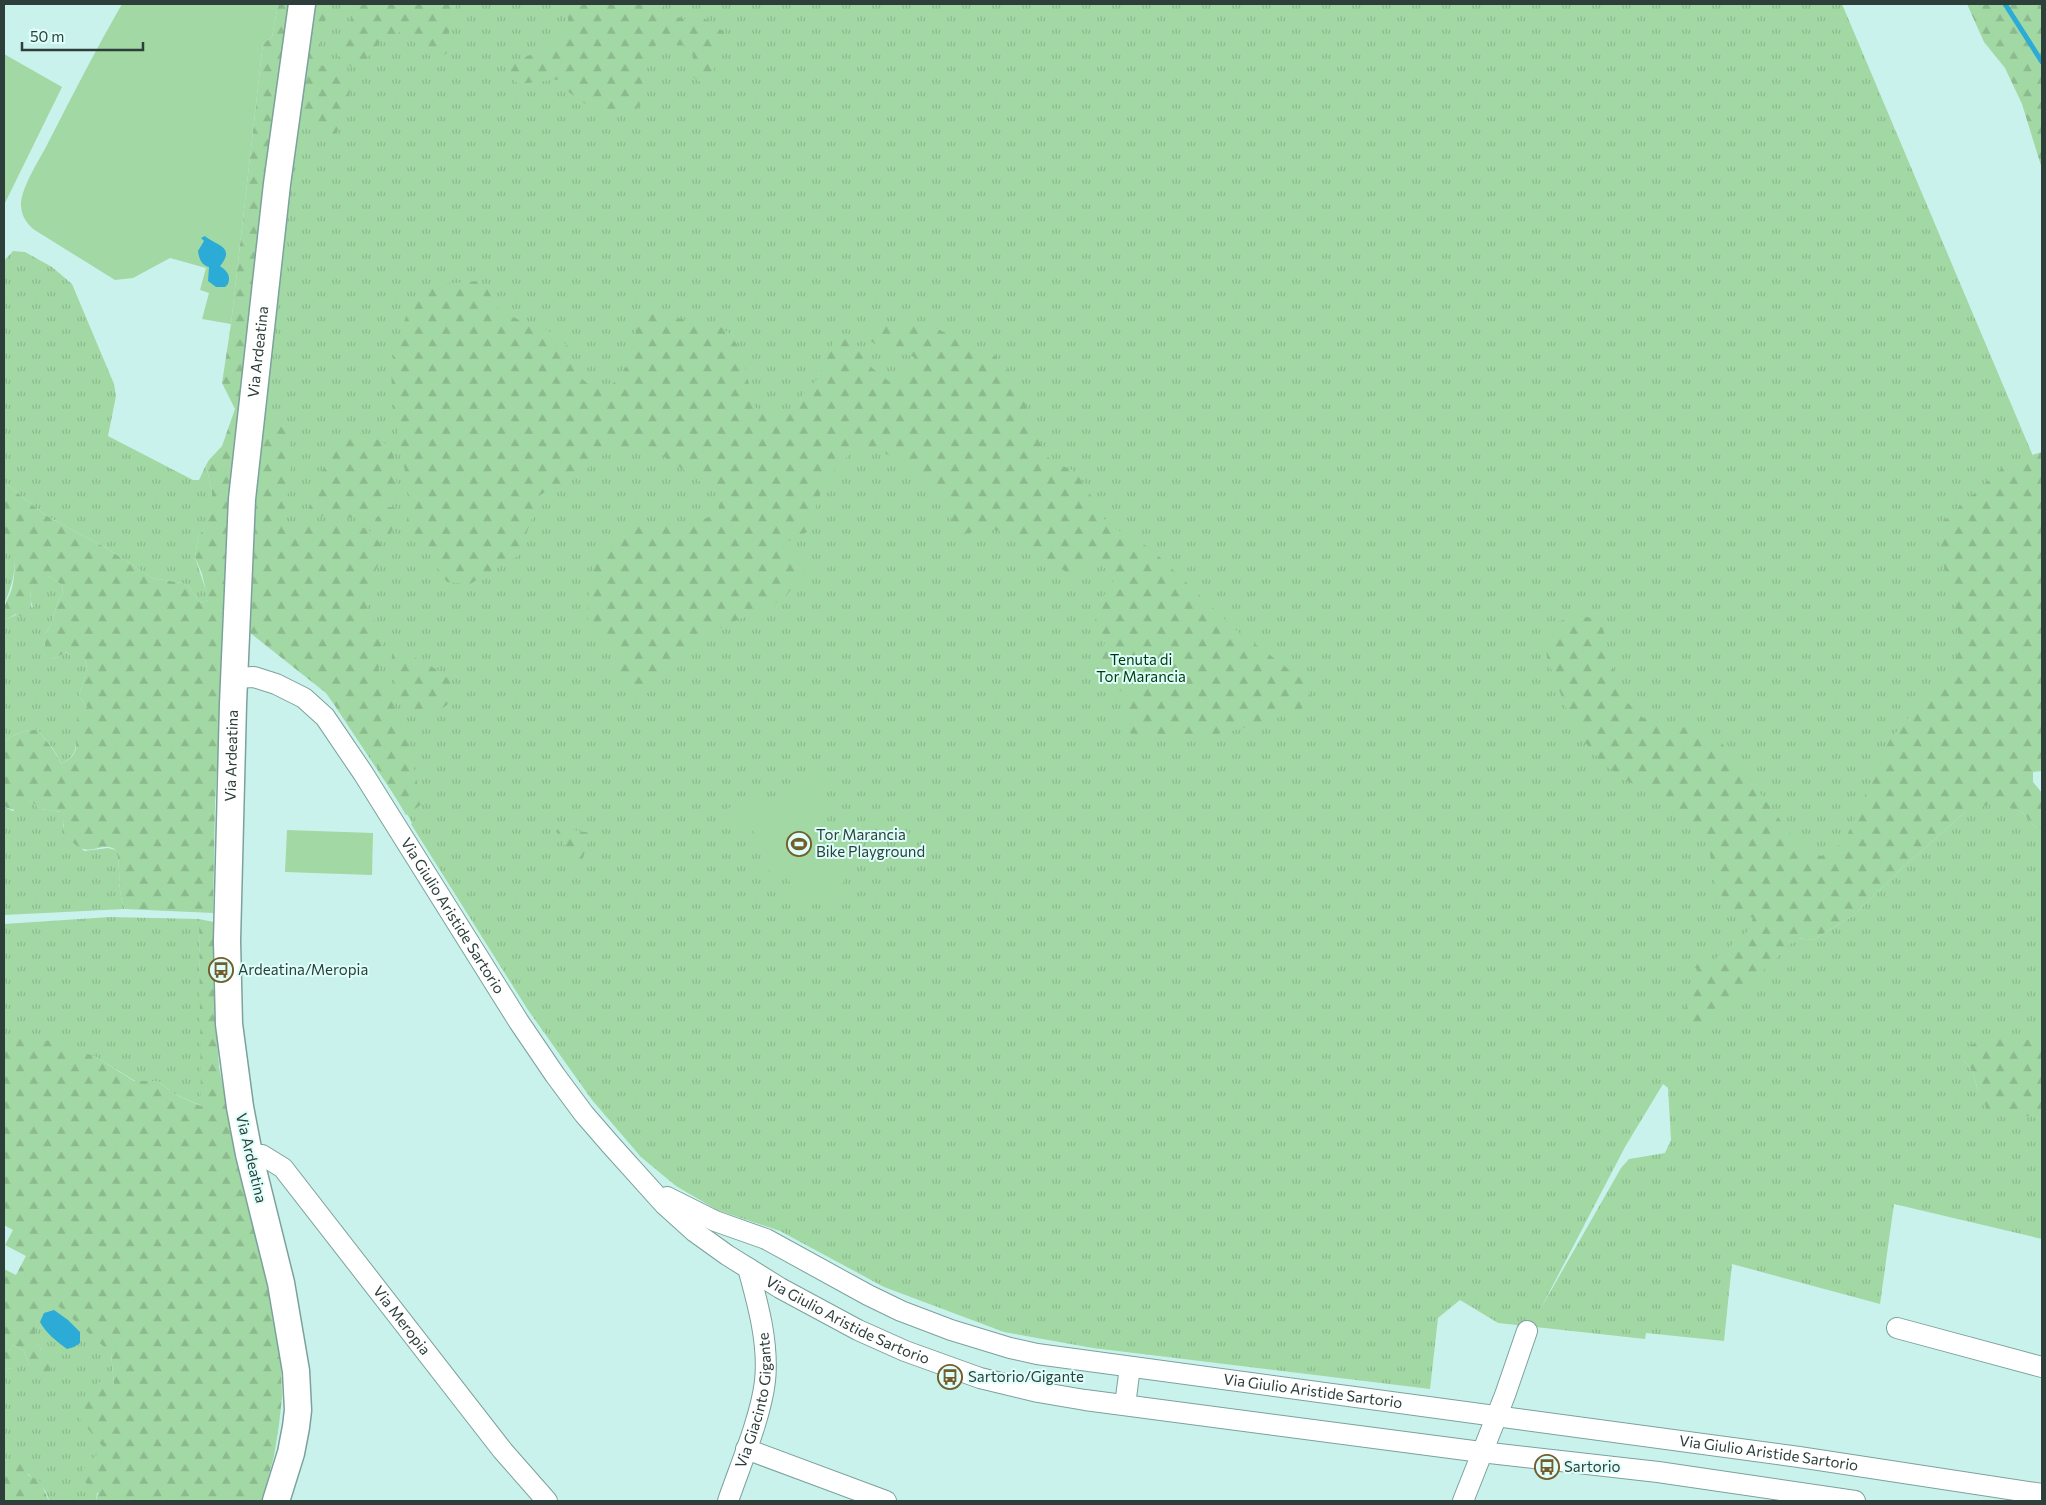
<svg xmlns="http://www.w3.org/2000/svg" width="2046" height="1505" font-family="Commissioner,sans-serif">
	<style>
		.grass { fill: url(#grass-tufts); fill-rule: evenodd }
		.forest { fill: url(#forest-firs) }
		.garden { fill: #a2d8a4 }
		.water { fill: #2babd6 }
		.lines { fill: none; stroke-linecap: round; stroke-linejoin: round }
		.stream { stroke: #2babd6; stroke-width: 5 }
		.minor-casing { stroke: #7ba19c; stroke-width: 22 }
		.major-casing { stroke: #7ba19c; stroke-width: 29 }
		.minor { stroke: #fff; stroke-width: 20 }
		.major { stroke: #fff; stroke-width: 26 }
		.labels { text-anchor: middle; stroke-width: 4; stroke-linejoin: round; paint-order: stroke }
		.street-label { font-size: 15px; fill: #2d3e3b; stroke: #ddfef9 }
		.park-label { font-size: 15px; fill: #023a0e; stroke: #ddfef9 }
		.poi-label { font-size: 15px; fill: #2d3e3b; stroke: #ddfef9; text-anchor: start }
	</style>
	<defs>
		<pattern id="grass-tufts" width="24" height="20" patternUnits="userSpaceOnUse" patternTransform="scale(1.25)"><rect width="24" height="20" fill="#a2d8a4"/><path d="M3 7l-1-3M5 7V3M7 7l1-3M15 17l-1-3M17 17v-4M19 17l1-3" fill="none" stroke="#8cba8e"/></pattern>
		<pattern id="forest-firs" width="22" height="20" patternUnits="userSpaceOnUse" patternTransform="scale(1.25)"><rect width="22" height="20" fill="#a2d8a4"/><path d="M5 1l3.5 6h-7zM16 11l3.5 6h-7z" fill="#8cba8e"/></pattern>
	</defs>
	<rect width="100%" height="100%" fill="#caf2ed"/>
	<!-- grass -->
	<g class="grass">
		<path d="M313,4H1842L2033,456L2042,494V704L1798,938L1813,940L1854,915L1900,870L1964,813L1993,802L2022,812L2037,828H2042V1044L1964,1061L1972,1070L1978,1090L2039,1118H2042V1239L1894,1204L1880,1304L1732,1264L1724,1341L1646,1333L1645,1339L1498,1323L1460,1300L1438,1318L1430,1389L1093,1348L1004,1332L884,1287L780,1231L717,1210L676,1186L641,1157L592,1100L528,1010L411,824L412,823L410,819L325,691L250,526L295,134ZM1663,1084L1668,1088L1671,1140L1665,1153L1629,1159L1621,1168L1541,1308L1625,1147Z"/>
		<path d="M13,251L25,252L52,267L72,284L114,384L116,396L108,436L193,480H199L206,465L212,492V514L198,538L195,557L208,597V600L203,603L198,600L189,587L182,583L152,578L108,549L45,515L4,482V261Z"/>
		<path d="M4,534C6,537 10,540 12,544C19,562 12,588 4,604Z"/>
		<path d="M48,576L62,585L63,594L58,601L49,629C38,637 47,648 50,659H53L67,652L73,658L81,657L85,659L87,669L79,696L87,707C84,712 77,718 77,723C74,741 82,754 61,764C57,751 46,741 38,730C26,728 14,735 4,741V618L7,619L33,607L30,599L31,590Z"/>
		<path d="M30,801L40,809L62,812L64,813L63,826L84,851L108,848L116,850C122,870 116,889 125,909L4,915V807L13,811Z"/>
		<path d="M110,917L199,919L202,1106L174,1094L158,1081H135L96,1057L4,1037V924Z"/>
		<path d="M56,1303L111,1352L114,1386L103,1447L96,1501H49C46,1482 22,1471 7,1459L4,1460V1370L12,1368L9,1351L13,1345L24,1351L29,1365L41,1353C41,1344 37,1343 35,1335C33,1324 40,1314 46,1305Z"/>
	</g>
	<!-- forest -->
	<g class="forest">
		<path d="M278,4H293L226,618L215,803L213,913L125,909C116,889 122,870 116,850C100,839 89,862 70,839C63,831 63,824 63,814L61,812L40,809L30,801L18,811L4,807V741C14,735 26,728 38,730C46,741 56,751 61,764C87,752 70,737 77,720C79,716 84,711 87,707L79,696L87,669L85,659L81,658H73L67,652L53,659H50L45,653V645L42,636L49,629L58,601L63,594L62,585L48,576L41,590H31C29,600 33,606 31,616L24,618L16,614L7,619L4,618C4,601 8,601 12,588C16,569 17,548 4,534V482L45,515L108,549L152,578L182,583L189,587L198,600L203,603L208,600L202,574L195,557L198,538L212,513V492L206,465L209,460L222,446L235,409L222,383L231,324L263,43L272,37Z"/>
		<path d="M314,4H329L316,63L348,75L351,86L343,125L335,134L315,130L300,116Z"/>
		<path d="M353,4H455L456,6L448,37L450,50L442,57C416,57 421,42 402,30L391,39L384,37L362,65L346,66L338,60L343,37L353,16Z"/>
		<path d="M566,4H663V14L691,20L704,18L724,32L713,74L702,83L691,76L694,56L685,45H656L641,63L644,99L636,110H593L566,90L562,79L519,84L512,79L509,71C521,49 565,52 568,28C569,21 567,11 566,4Z"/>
		<path d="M1967,4H2042V169L2022,104L2005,68L1984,42Z"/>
		<path d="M477,281L486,287L498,309L519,320L546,329L569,347L575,373L588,384L599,389L609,387L621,376L632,357L638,321L646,313L718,325L731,335L740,350L755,407C765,414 772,418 784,416L818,378L834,340L845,334L852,337L872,368L891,383L899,384L915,364L914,357L875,344L868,339L867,334L873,326L913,322L930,326L992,353L1005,366L1023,398L1044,453L1053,462L1072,470L1084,483L1103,518L1116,529L1150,548L1236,630L1302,679L1314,704C1250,728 1203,744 1134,738L1128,730L1124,693L1101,678L1095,660L1105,643L1095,621L1104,595L1112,587L1113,575L1096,561L1072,576C1051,563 1021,538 999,531C988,528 975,532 964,534L954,525L941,495L923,476L878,449L857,448C826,474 818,491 811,530L779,546L807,567L784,599L722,627L675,665L641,699L617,670L613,642L588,623L587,604L597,552L628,527L696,523L719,512L718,494L655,450L612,447L583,472L540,495L519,555L470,584L447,582L436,566L429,551L405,530L409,510L408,488L393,405L391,370L395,347L411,303L434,285Z"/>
		<path d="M269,424L280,426L290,434L291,477L282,523L286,526C301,526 358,523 367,529C374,534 380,544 385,550L371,580L367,600L368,612L381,631L382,645L378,671L396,708L408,742L422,804L406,815L364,744L326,693L249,632L250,526L259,430Z"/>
		<path d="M346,431L369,435L392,447L399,502L386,498L367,516L359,518L307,515L332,444Z"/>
		<path d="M2042,452V771L2033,772V782L2042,793V828H2037L2022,812L1993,803L1964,813L1900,870L1854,915L1813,940L1797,938L1707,1025L1684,1026L1669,1022L1679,1018L1701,983L1696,968L1676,966L1715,959L1748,931L1753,918L1736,911L1723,899L1713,878L1709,845L1699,828L1658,796L1623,779L1602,762L1582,739L1565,705L1547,658L1546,647L1549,636L1559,622L1567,618L1579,616L1593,618L1603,628L1615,677L1625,700L1641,717L1658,724L1699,729L1721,742L1793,837L1808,852L1821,856L1833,851L1846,838L1890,739L1953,667L1960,648L1953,590L1943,564L1936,528L2009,462Z"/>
		<path d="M389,507L396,508L398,512L390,536L380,535L374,525L376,518Z"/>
		<path d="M394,647C407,648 407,652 417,659C436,670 452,672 455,698L443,708L409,713C398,688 386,675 394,647Z"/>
		<path d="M559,828L591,833L583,858L579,861L573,859L556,831Z"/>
		<path d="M199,919L213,922L214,994L219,1067L238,1161L263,1263L281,1365L282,1397L279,1425L274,1456L262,1501H96L98,1493L78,1476L103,1447L74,1412L98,1382L114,1385L111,1353L56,1304L46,1306C40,1314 32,1327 36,1337C39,1344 41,1346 41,1353L54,1363L46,1377L29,1365L24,1351L13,1345L9,1351L16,1361L12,1368L4,1370V1269L16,1275L26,1256L5,1245L13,1230L4,1225V1037L53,1041L96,1057L134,1081H158L174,1094L201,1106Z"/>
		<path d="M2022,1038L2042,1044V1118H2039L1987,1109L1978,1090L1972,1070L1964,1061L1962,1053C1976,1036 2001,1038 2022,1038Z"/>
		<path d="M7,1459L25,1461L28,1475L40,1481L49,1501H4V1460Z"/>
	</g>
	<!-- garden -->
	<g class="garden">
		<path d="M122,4H278L272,37L263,43L231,324L202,319L209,293L200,290L206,268L170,258L133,278L115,280L33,229C26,222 22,217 21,206C20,189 40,159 48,143C72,96 96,49 122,4Z"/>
		<path d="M4,54L62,87L4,205Z"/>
		<path d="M805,775L824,778L828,831L850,856L839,897C828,900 802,909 794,896C791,891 790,883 789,877L767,870L753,831L727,817V808L786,794Z"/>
		<path d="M287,830L373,833L372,875L285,872Z"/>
	</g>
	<!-- water -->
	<g class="water">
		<path d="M205,236C214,245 237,246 220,266C227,271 231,275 228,284L225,287H216L208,281L209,267C201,265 199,258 198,251L204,241L201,238Z"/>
		<path d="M54,1310L68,1320L80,1332V1343L74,1347L67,1349C56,1341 46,1333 40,1322L44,1313Z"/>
	</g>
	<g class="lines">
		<!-- stream -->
		<path class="stream" d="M2005,4L2042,62"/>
		<defs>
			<g id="minor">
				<path id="s1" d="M234,678L254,677L276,684L304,698L325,717L363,773L519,1022L555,1075L584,1114L610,1144L664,1204L695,1232L727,1255L780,1288L858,1330L905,1351L980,1378L1038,1392L1085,1400L1481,1452L1658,1472L1855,1501"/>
				<path id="s2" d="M249,1154L262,1155L283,1168L503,1451L547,1501"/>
				<path id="s3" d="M667,1197L715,1221L766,1239L868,1295L901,1311L951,1330L1010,1348L1037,1354L1799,1457L2042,1494"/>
				<path d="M1897,1328L2042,1367"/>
				<path d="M1125,1405L1130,1367"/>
				<path d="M746,1449L886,1501"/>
				<path id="s4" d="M728,1501C740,1466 761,1417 765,1381C769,1344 758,1304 748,1268"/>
				<path d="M1463,1501L1505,1395L1527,1331"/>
			</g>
			<g id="major">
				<path id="s5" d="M276,1501L291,1453L296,1427L298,1410L296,1371L281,1283L249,1154L240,1107L229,1024L227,941L233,704L242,499L277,184L302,4"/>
			</g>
		</defs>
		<!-- minor casing -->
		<use href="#minor" class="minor-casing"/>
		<!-- major casing -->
		<use href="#major" class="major-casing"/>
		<!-- minor -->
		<use href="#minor" class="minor"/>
		<!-- major -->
		<use href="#major" class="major"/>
	</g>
	<!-- icons -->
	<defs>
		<symbol id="stadium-ring" viewBox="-11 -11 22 22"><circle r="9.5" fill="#ddfef9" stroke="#735d2c" stroke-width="1.5"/><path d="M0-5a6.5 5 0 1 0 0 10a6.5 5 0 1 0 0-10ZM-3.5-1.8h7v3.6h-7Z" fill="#735d2c"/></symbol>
		<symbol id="bus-ring" viewBox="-11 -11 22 22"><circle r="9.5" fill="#ddfef9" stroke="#735d2c" stroke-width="1.5"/><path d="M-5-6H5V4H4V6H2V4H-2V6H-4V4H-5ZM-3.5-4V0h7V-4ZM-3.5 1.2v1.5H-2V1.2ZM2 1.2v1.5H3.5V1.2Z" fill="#735d2c"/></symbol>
	</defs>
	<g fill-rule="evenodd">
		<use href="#stadium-ring" x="785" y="830" width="28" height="28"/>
		<use href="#bus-ring" x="207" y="956" width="28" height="28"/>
		<use href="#bus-ring" x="936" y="1363" width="28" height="28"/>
		<use href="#bus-ring" x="1533" y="1453" width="28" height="28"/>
	</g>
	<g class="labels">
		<!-- street labels -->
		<g class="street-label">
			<text dy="5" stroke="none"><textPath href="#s5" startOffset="1160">Via Ardeatina</textPath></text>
			<text dy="5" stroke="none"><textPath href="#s5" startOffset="755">Via Ardeatina</textPath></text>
			<text dy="5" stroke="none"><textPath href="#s1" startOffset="339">Via Giulio Aristide Sartorio</textPath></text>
			<text transform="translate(251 1158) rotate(77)" y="5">Via Ardeatina</text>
			<text dy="5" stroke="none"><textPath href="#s1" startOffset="916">Via Giulio Aristide Sartorio</textPath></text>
			<text dy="5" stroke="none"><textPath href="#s2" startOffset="231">Via Meropia</textPath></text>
			<text dy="5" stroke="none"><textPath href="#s3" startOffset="682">Via Giulio Aristide Sartorio</textPath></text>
			<text dy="5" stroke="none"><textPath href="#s4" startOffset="105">Via Giacinto Gigante</textPath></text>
			<text dy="5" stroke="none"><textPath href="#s3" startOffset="1142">Via Giulio Aristide Sartorio</textPath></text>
		</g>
		<!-- park labels -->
		<g class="park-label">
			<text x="1141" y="665">Tenuta di<tspan x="1141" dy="17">Tor Marancia</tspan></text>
		</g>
		<!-- poi labels -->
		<g class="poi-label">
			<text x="816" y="840">Tor Marancia<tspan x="816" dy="17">Bike Playground</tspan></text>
			<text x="238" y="975">Ardeatina/Meropia</text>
			<text x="968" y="1382">Sartorio/Gigante</text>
			<text x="1564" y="1472">Sartorio</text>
		</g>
	</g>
	<!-- border -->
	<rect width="2046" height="1505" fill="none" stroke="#2d3e3b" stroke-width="10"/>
	<!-- scale -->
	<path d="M22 42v8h121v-8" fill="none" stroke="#2d3e3b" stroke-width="2.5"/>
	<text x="30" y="42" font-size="15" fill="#2d3e3b" stroke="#ddfef9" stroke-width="4" paint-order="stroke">50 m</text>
</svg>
